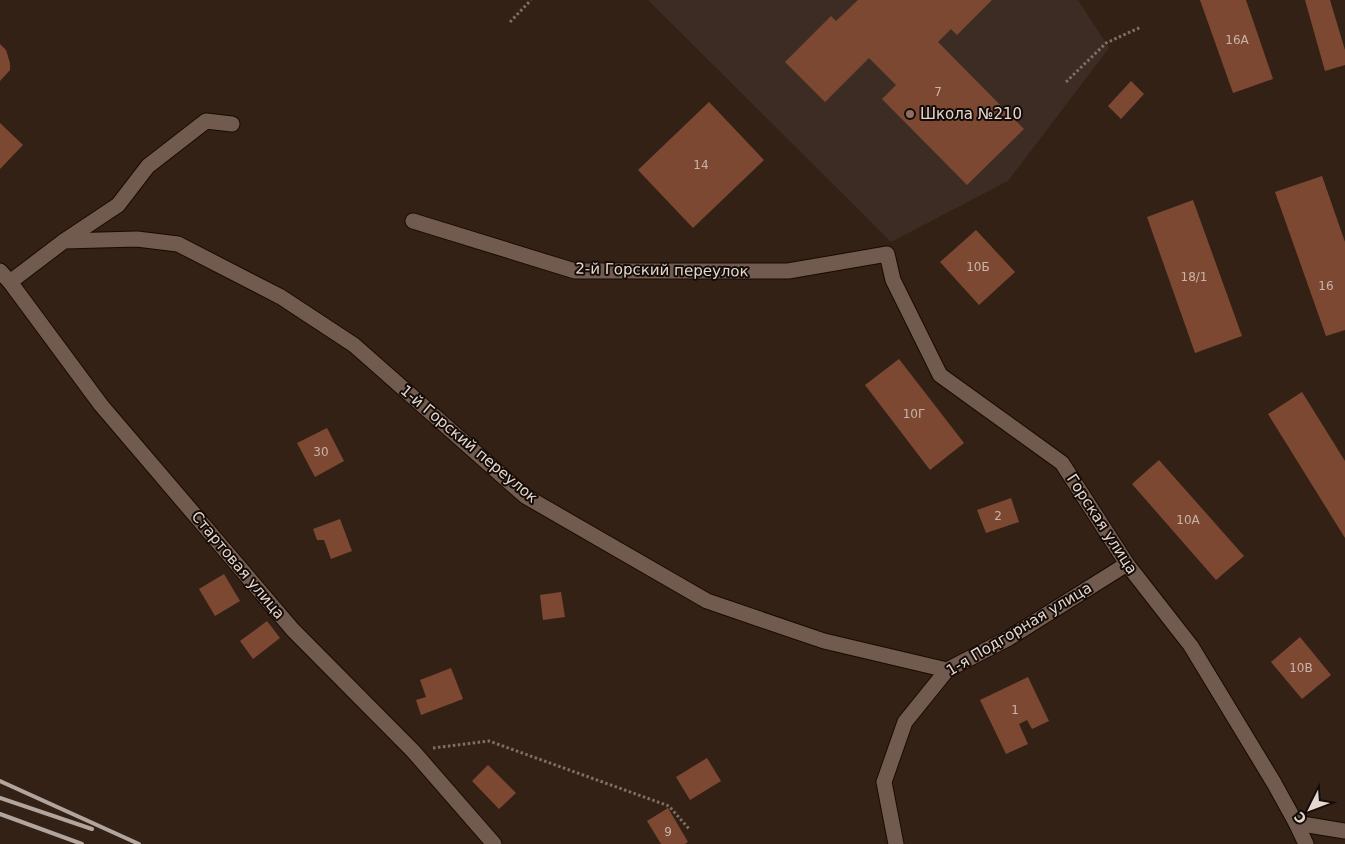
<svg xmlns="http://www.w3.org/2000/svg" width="1345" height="844" font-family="'DejaVu Sans',sans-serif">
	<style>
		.education { fill: #3c2c23 }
		.building { fill: #7d4832 }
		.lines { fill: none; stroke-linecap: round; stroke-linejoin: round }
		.street-casing { stroke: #1a0a02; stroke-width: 17 }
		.path { stroke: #7f6f66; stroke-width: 3; stroke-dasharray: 2.5 2.5; stroke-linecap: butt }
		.street { stroke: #705b4e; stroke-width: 15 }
		.rail { stroke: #b2a59d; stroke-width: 4 }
		.education-dot { fill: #8d6e63; stroke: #150c08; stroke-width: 2 }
		.labels { text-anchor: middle; stroke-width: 4; stroke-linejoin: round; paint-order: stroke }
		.number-label { font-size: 12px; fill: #cab3a8 }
		.poi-label { font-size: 15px; fill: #e3d7d0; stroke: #150c08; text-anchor: start }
		.street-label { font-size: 15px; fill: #e3d7d0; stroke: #150c08 }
	</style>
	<rect width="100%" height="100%" fill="#332116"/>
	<!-- education -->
	<path class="education" d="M648,0H1078L1109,48L1008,181L891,242Z"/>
	<!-- building -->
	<g class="building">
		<path d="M858,0H992L957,35L951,29L938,42L1024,129L967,185L882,99L896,85L869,58L825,102L785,62L831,16L836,21Z"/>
		<path d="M1200,0H1246L1273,79L1233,93Z"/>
		<path d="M1305,0H1330L1345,50V65L1325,71Z"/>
		<path d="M0,44L6,50L10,63V70L0,81Z"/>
		<path d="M1131,81L1144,94L1121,119L1108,106Z"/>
		<path d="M709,102L764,160L693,228L638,170Z"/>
		<path d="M0,123L23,145L0,169Z"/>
		<path d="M1322,176L1345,242V330L1326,336L1275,192Z"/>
		<path d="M1193,200L1242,336L1195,353L1147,217Z"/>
		<path d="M976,230L1015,272L979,305L940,262Z"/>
		<path d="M899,359L964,443L930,470L865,385Z"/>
		<path d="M1302,392L1345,461V538L1268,414Z"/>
		<path d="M327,428L344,461L315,477L297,443Z"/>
		<path d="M1159,460L1244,556L1216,580L1132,484Z"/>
		<path d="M1011,498L1019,522L986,533L977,510Z"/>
		<path d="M340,519L352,551L331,559L324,540H317L313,529Z"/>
		<path d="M224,574L240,601L215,616L199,589Z"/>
		<path d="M561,592L565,617L543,620L540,595Z"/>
		<path d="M267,621L280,638L253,659L240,641Z"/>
		<path d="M1300,637L1331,675L1302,699L1271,662Z"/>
		<path d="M451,668L463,699L421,715L416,700L426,697L420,680Z"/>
		<path d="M1028,677L1049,721L1032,729L1027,720L1019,724L1028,744L1006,754L980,700Z"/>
		<path d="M707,758L721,781L690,800L676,777Z"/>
		<path d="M488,765L516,793L499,809L472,781Z"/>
		<path d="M668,808L688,842L685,844H661L647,821Z"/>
	</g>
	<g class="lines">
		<defs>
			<g id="street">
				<path d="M413,221L575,271H788L887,254L893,280L940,375L1062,463L1127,564L1191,646L1274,783L1296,823L1345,831"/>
				<path d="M64,241L118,205L148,166L206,121L232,124"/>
				<path d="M0,271L10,282L101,405L293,630L413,751L494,844"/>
				<path d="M10,282L64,241L137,239L178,244L281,297L354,345L525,496L707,601L824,641L947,670"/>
				<path d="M1296,823L1306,844"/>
				<path d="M896,844L884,782L905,722L947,670L1009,638L1127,564"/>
			</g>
		</defs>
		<!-- street casing -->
		<use href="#street" class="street-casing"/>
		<!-- path -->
		<g class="path">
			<path d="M510,22L531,0"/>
			<path d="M1066,82L1106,43L1141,27"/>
			<path d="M433,748L489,741L669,806L690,830"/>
		</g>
		<!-- street -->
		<use href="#street" class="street"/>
		<!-- rail -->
		<g class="rail">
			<path d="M0,781L139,844"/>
			<path d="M0,798L92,829"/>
			<path d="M0,814L82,844"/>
		</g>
	</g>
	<!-- markers -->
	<circle class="education-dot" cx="910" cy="114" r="5"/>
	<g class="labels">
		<!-- number labels -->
		<g class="number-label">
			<text x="1237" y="44">16А</text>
			<text x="938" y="96">7</text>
			<text x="701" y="169">14</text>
			<text x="978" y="271">10Б</text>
			<text x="1194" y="281">18/1</text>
			<text x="1326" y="290">16</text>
			<text x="914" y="418">10Г</text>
			<text x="321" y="456">30</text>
			<text x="998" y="520">2</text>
			<text x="1188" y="524">10А</text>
			<text x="1301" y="672">10В</text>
			<text x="1015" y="714">1</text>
			<text x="668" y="836">9</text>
		</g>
		<!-- poi labels -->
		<g class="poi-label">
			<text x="920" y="119">Школа №210</text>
		</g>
		<!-- street labels -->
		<g class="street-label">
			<text transform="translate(662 270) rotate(1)" y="5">2-й Горский переулок</text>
			<text transform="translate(469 444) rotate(40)" y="5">1-й Горский переулок</text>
			<text transform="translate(1102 524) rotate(57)" y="5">Горская улица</text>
			<text transform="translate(238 565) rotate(50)" y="5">Стартовая улица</text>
			<text transform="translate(1019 629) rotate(-31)" y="5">1-я Подгорная улица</text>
		</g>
	</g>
	<!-- north arrow -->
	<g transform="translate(1310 809) rotate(228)" stroke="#150c08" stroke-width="4" paint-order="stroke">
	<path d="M0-4L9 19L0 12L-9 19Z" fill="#e3d7d0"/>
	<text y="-8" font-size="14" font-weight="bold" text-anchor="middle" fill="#e3d7d0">С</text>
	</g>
</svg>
